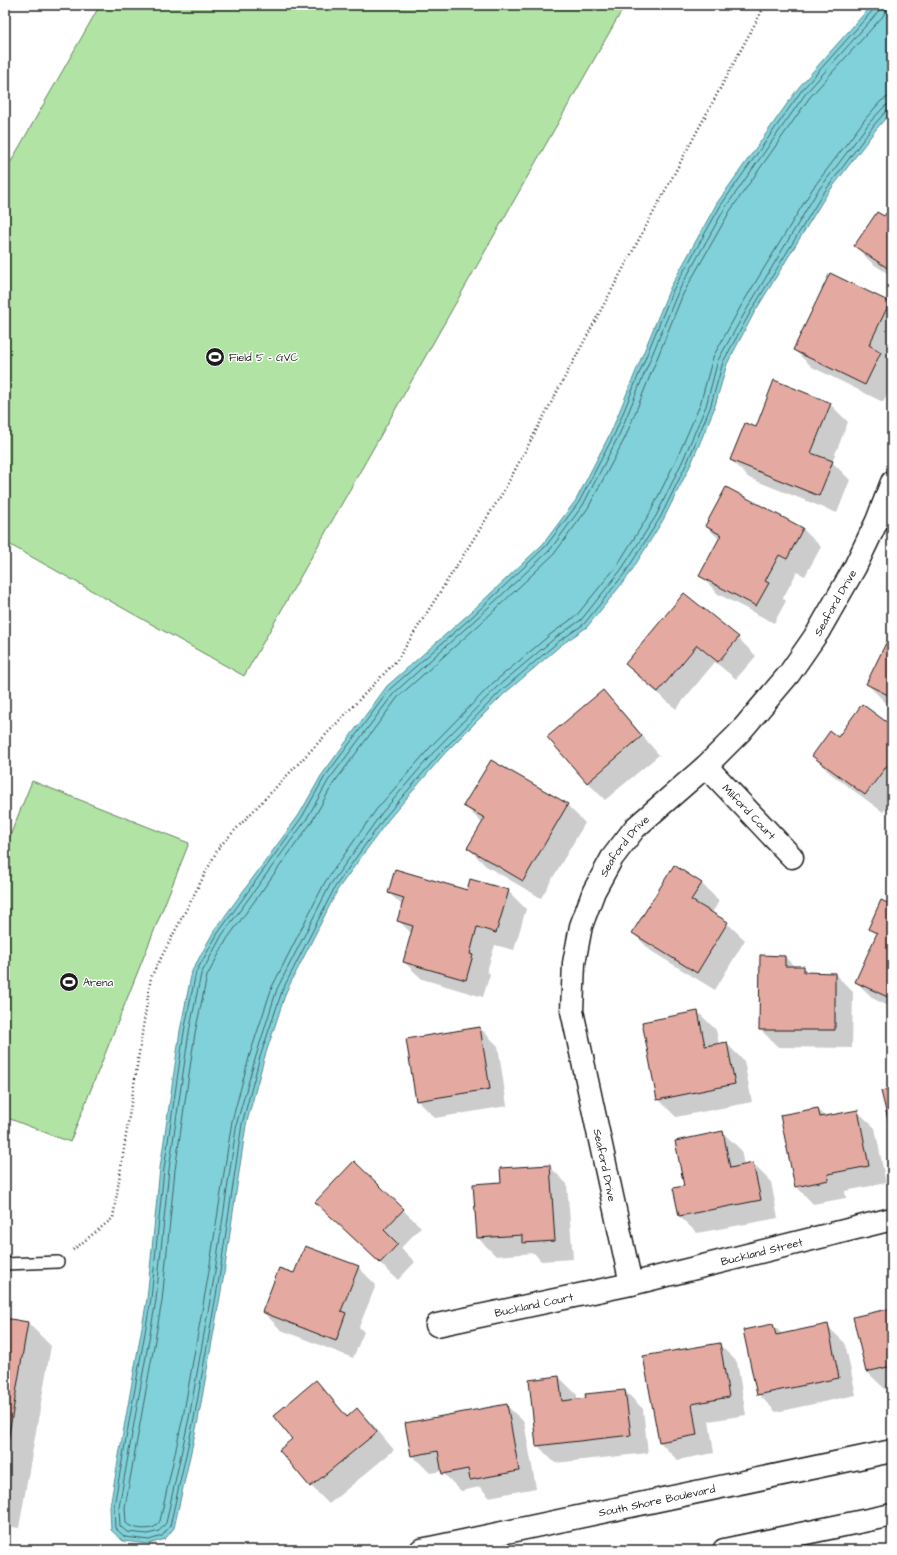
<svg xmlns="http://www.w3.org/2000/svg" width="897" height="1555" font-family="'Architects Daughter',sans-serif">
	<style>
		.green { fill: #b0e3a4; stroke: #668060 }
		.water { fill: #80d1d9; stroke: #58898d }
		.shadow { fill: #0003 }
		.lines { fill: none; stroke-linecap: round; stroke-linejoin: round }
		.shore { stroke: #446468; stroke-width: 1 }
		.building { fill: #e4aaa1; stroke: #1c1c1c }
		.service-casing { stroke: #1c1c1c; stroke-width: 14 }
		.minor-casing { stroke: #1c1c1c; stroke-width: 25 }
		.tertiary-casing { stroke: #1c1c1c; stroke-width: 25 }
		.path { stroke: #1c1c1c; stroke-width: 2.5; stroke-dasharray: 1 3; stroke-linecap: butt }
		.service { stroke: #fff; stroke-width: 11 }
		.minor { stroke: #fff; stroke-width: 22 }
		.tertiary { stroke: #fff; stroke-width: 22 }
		.labels { text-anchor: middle; stroke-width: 3; stroke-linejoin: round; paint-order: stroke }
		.poi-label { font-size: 11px; fill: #1c1c1c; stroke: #fff; text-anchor: start }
		.street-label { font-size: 11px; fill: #1c1c1c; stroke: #fff }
	</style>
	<rect width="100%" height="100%" fill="#fff"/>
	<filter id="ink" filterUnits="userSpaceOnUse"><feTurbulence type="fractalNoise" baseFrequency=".025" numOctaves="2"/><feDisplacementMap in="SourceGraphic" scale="8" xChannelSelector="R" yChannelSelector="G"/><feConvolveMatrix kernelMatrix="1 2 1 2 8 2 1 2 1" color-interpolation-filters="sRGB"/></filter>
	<g filter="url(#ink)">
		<!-- green -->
		<g class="green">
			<path d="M100,5H625L244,676L5,542V172Z"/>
			<path d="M32,781L189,843L70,1142L5,1117V848Z"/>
		</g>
		<!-- water -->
		<path class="water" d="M872,5H892V111L877,128L825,197L754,313L727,364L714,409L691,464L663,520L629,575L587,627L561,645L504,694L445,753L388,820L338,889L286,992L264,1059L246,1125L223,1280L198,1420L174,1528L165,1539L149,1544L123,1541L111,1530L110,1506L147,1299L160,1168L180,1031L192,971L214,931L299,815L321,776L387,686L470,613L543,544L576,500L611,432L670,288L717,203L799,87Z"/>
		<!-- shadow -->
		<g class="shadow">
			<path d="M892,207V276L873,264L855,246L885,218Z"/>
			<path d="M889,303L892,306V351L888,360L892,364V384L883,402L812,367L794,350Z"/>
			<path d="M830,404L848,422L832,462L850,480L837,513L749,478L731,460L756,428Z"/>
			<path d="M727,489L803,529L821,547L805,576L797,572L783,598L786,601L774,623L718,594L701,576L720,540L706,526Z"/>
			<path d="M684,594L738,638L756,656L736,679L715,662L676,709L644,682L626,664Z"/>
			<path d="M892,647V705L885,702L867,684Z"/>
			<path d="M603,692L621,710L659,755L605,800L587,782Z"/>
			<path d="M892,727V800L883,812L831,774L813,756Z"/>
			<path d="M567,805L585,823L541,898L486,866L468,848L483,824L465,806Z"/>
			<path d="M701,883L719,901L712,913L727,923L745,940L715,990L651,951L633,933Z"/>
			<path d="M468,891H508L526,909L514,950L495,945L487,971L490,974L483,997L422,979L404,962L412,934L399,921L403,906L389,893Z"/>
			<path d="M892,906V1008L874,999L856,982L877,936L869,928Z"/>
			<path d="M785,957L795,967H803L810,974H835L853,992L852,1048L778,1047L760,1029Z"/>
			<path d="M698,1012L716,1030L719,1044L726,1043L744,1061L752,1102L676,1117L658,1099Z"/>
			<path d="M480,1028L498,1046L507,1106L435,1118L417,1100Z"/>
			<path d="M817,1109L825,1117L857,1111L875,1128L886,1183L845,1191L846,1198L813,1204L796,1186Z"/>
			<path d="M723,1133L741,1150L744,1166L753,1164L771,1182L778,1218L697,1233L679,1216L685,1187Z"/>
			<path d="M549,1166L567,1184L573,1259L541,1261L534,1253L496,1256L478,1238L502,1183Z"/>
			<path d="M403,1210L421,1227L401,1248L415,1262L398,1280L334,1220Z"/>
			<path d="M358,1267L376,1285L359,1327L364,1332L353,1358L281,1330L263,1312L295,1275Z"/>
			<path d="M892,1309V1388L885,1389L867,1372Z"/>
			<path d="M5,1319L28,1323L51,1346L19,1528L5,1526Z"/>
			<path d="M773,1325L783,1335L827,1326L845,1343L856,1395L776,1412L758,1394Z"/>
			<path d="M719,1344L737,1362L746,1415L709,1421L714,1453L677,1460L660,1442Z"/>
			<path d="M559,1377L577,1395V1400L625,1391L643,1409L648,1453L555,1463L537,1445Z"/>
			<path d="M316,1382L348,1417L357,1409L375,1427L394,1450L329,1504L311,1486L280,1450L293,1439Z"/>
			<path d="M506,1405L524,1422L536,1488L489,1497L480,1487L461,1491L443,1473V1471L430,1473L412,1455Z"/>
		</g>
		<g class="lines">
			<!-- shore -->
			<g class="shore">
				<path d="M875,5L874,9L802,90L721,205L673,290L615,433L579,502L546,546L473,616L390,689L324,778L302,817L218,933L196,972L184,1032L164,1169L151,1299L114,1506L115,1528L125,1537L149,1540L162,1536L170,1526L194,1419L219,1279L242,1124L260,1057L282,991L335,887L385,817L442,751L501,691L558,642L584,624L625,573L660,518L687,463L710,408L723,362L751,311L822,195L874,125L888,109L892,108"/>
				<path d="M880,5L878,12L806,93L725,208L678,292L619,435L583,505L550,550L476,619L394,693L328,781L306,820L222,935L201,974L189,1032L169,1169L156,1300L119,1507L120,1526L127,1532L148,1534L159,1531L166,1523L189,1418L214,1278L237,1122L256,1056L277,989L330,885L381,814L438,747L497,687L555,638L581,620L621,570L656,516L683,460L706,406L718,360L747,309L817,192L870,122L885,106L892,103"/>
				<path d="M886,5V10L883,16L810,97L730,211L683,294L625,438L588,508L554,554L480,624L398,697L333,784L311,823L227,939L207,976L195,1033L175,1170L162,1301L125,1507L126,1523C131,1529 149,1531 156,1526C157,1525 159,1522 160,1521L183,1417L208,1277L232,1121L250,1054L272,987L325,882L376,810L434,743L493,683L551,634L576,616L616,567L650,513L677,458L700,405L713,357L741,306L813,188L866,118L881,101L886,98L892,97"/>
			</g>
		</g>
		<!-- building -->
		<g class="building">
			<path d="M892,205V271L854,246L877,212L884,216Z"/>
			<path d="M830,273L890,302L869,345L881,352L865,385L793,350Z"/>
			<path d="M774,380L831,403L811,453L833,461L819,496L730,460L745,423L756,427Z"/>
			<path d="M726,487L803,528L787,559L779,555L765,581L769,583L756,606L699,576L721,535L705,526Z"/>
			<path d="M684,593L739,637L718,662L697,645L658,692L625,664Z"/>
			<path d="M886,643L892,646V697L866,684Z"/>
			<path d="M603,690L642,736L587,783L547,737Z"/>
			<path d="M862,704L892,726V765L889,763L865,795L812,756L830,731L838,737Z"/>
			<path d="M491,760L568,804L523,881L467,848L485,818L463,806Z"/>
			<path d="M674,865L702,883L691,900L728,922L697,973L632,933Z"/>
			<path d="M395,869L467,890L470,879L509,890L496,933L477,927L470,954L473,955L466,980L403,962L413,926L397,921L404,898L388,893Z"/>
			<path d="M881,900L892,905V999L855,982L877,933L868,929Z"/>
			<path d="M760,955L785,956V966H804V972L835,973V1030H759Z"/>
			<path d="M698,1011L705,1046L727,1042L735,1084L657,1100L642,1022Z"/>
			<path d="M480,1027L490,1089L416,1101L406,1039Z"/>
			<path d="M892,1088V1136L881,1091Z"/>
			<path d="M818,1108L820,1117L858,1110L869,1166L828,1174L829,1180L795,1187L780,1115Z"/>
			<path d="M723,1131L730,1168L753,1163L761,1200L679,1216L673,1188L684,1186L675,1141Z"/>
			<path d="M354,1161L404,1209L384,1230L398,1244L380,1263L315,1202Z"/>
			<path d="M550,1165L555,1241L522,1243V1235L477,1238L473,1184L501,1182L500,1168Z"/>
			<path d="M305,1246L359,1266L341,1311L346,1313L336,1341L262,1312L279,1268L294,1273Z"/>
			<path d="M892,1308V1366L866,1372L853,1317Z"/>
			<path d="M5,1318L28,1322L5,1458Z"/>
			<path d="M773,1324L776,1335L828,1324L839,1378L757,1395L743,1330Z"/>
			<path d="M720,1343L729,1397L692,1404L697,1435L659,1442L643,1356Z"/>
			<path d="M559,1376L562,1401L586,1398L585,1394L625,1390L631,1435L536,1446L529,1380Z"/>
			<path d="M316,1380L347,1417L357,1408L377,1432L310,1487L279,1450L292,1439L273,1416Z"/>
			<path d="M507,1404L519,1471L470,1480L468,1469L442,1474L438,1451L411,1456L405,1423Z"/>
		</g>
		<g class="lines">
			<defs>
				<path id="service" d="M5,1264L58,1262"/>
				<g id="minor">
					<path id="s1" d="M706,766L792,857"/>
					<path id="s2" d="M631,1284L572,1011L574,963L581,926L594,891L612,858L635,828L706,766L740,732L789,674L818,632L855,567L877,521L892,482"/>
					<path id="s3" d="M437,1325L631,1284L892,1219"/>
				</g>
				<g id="tertiary">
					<path id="s4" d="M421,1550L892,1451"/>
					<path d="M724,1550L892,1515"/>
				</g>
			</defs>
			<!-- service casing -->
			<use href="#service" class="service-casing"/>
			<!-- minor casing -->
			<use href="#minor" class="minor-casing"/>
			<!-- tertiary casing -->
			<use href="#tertiary" class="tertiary-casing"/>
			<!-- path -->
			<path class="path" d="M73,1250L113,1218L151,977L219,847L397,660L502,494L765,5"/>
			<!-- service -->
			<use href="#service" class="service"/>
			<!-- minor -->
			<use href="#minor" class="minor"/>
			<!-- tertiary -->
			<use href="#tertiary" class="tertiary"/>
		</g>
	</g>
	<!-- icons -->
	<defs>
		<symbol id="stadium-disc" viewBox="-11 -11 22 22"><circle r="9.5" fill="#1c1c1c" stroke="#fff"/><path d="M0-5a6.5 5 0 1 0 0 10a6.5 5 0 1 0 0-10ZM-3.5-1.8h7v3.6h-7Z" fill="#fff"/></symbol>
	</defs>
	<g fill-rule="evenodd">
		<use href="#stadium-disc" x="204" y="346" width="22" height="22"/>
		<use href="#stadium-disc" x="58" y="971" width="22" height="22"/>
	</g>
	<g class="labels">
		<!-- poi labels -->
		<g class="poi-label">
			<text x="229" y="361">Field 5 - GVC</text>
			<text x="83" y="986">Arena</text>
		</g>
		<!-- street labels -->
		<g class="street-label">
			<text dy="4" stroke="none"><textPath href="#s2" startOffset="781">Seaford Drive</textPath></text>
			<text dy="4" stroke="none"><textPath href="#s1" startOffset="63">Milford Court</textPath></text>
			<text dy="4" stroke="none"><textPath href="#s2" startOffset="457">Seaford Drive</textPath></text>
			<text transform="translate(605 1165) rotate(78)" y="4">Seaford Drive</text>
			<text dy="4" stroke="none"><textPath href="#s3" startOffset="333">Buckland Street</textPath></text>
			<text dy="4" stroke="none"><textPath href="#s3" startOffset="99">Buckland Court</textPath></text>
			<text dy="4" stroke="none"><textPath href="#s4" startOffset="241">South Shore Boulevard</textPath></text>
		</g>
	</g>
	<!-- margin -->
	<rect width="897" height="1555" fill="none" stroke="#fff" stroke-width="20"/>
	<rect x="10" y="10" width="877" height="1535" fill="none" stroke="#1c1c1c" stroke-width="1.5" filter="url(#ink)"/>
</svg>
